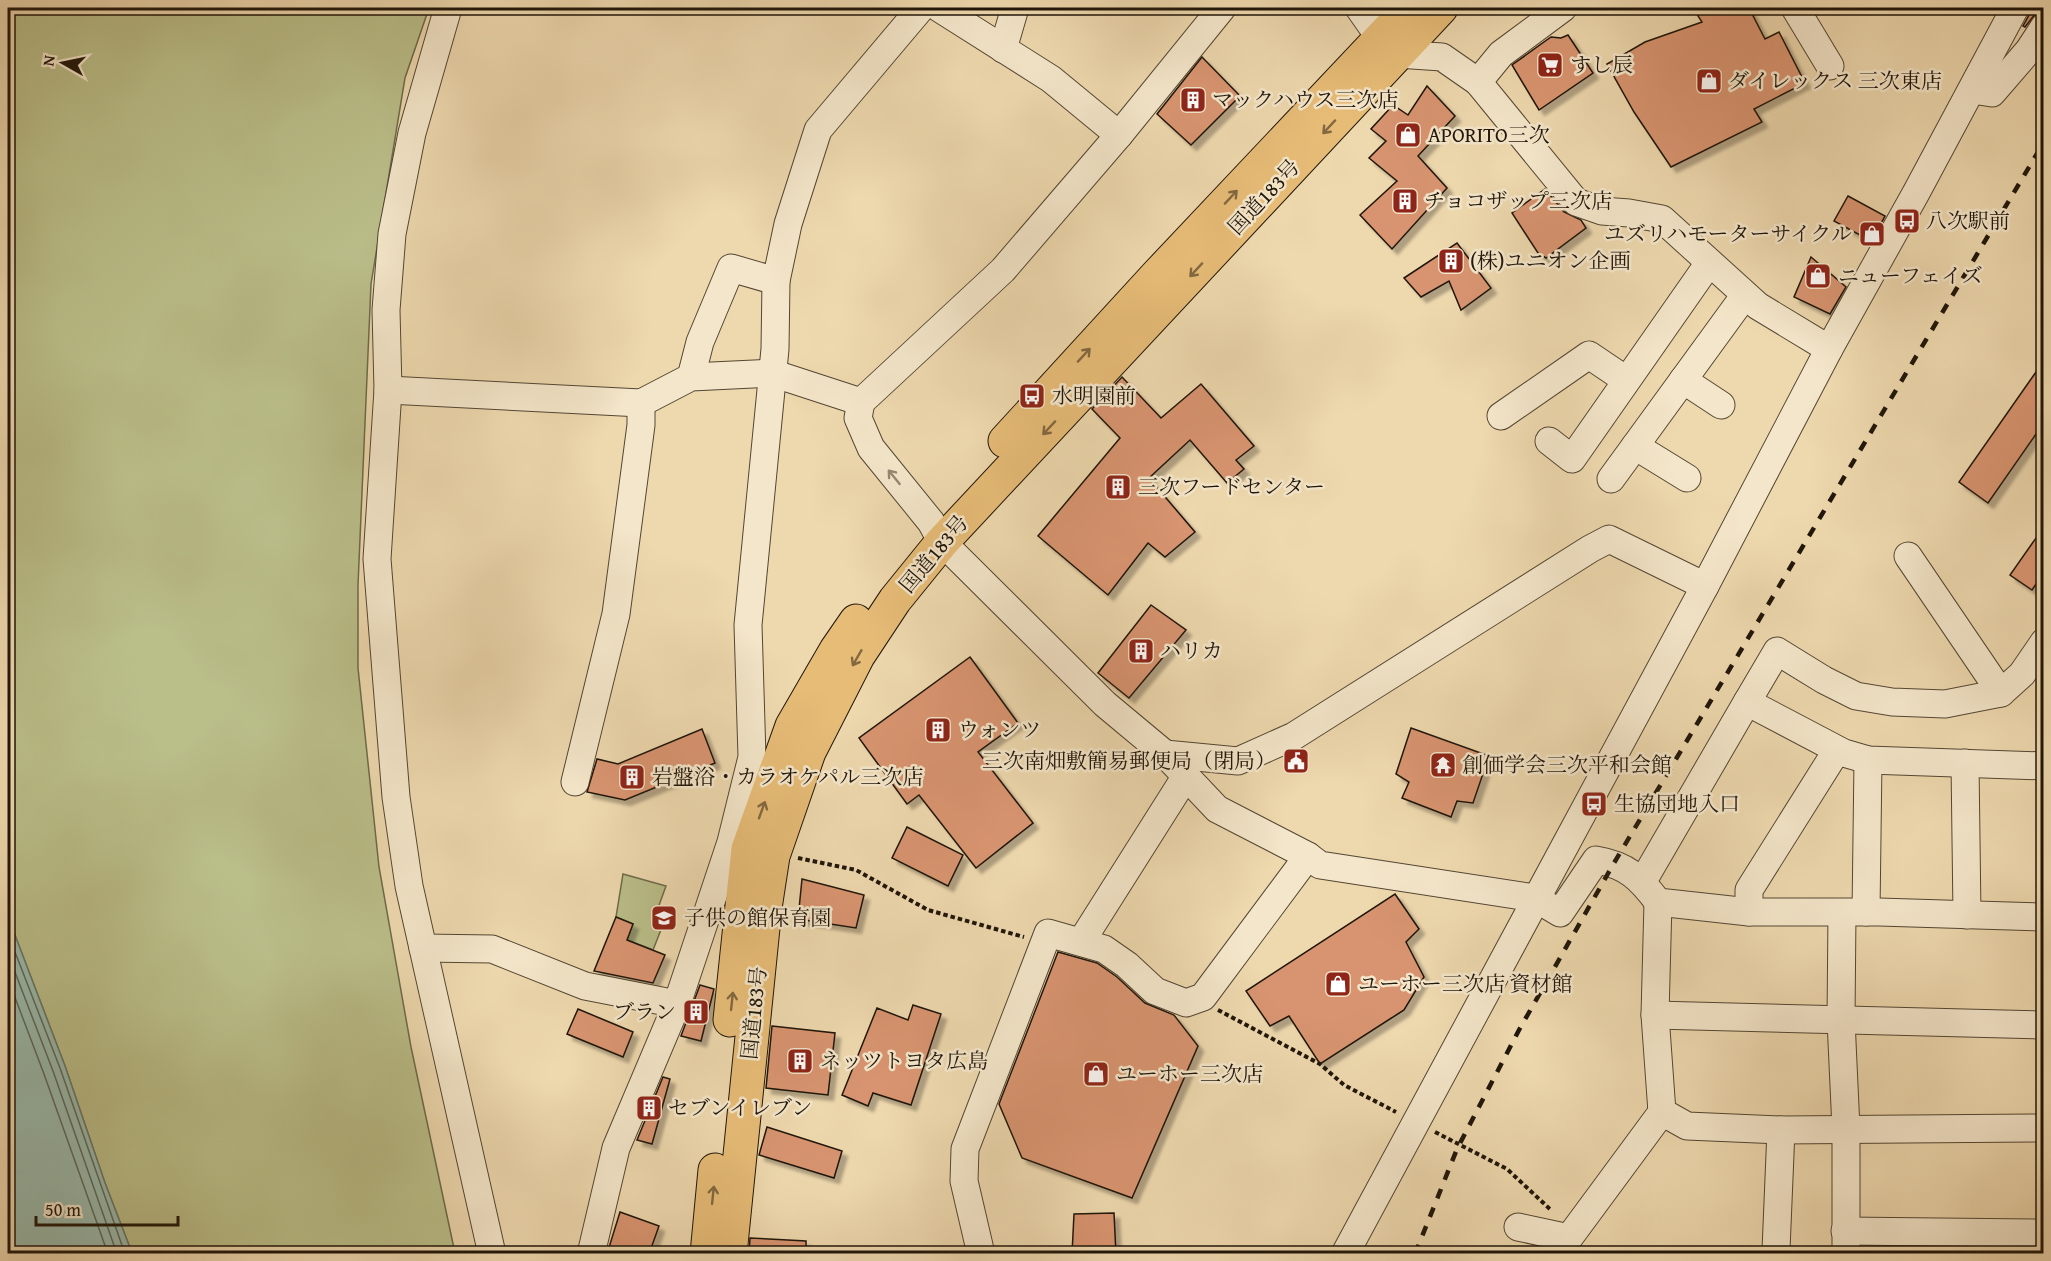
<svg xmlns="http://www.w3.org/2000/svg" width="2051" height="1261" font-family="'Gentium Book Plus','Noto Serif JP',serif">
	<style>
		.green { fill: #babe89; stroke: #6c6a4a; stroke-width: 1.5 }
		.water { fill: #99baac; stroke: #68786b; stroke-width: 1.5 }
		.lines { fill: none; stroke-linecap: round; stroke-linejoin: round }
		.shore { stroke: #5c685b; stroke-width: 1.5 }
		.building { fill: #d89470; stroke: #1f150a; stroke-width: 1.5; filter: url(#shadow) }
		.minor-casing { stroke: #534633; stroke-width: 29 }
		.highway-casing { stroke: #1f150a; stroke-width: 35 }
		.path { stroke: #1f150a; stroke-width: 4; stroke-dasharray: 4.5 3; stroke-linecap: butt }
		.minor { stroke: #f4e6ca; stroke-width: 27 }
		.highway { stroke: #e7bc77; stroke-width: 33 }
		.rail { stroke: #1f150a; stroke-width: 4.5; stroke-dasharray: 10 10; stroke-linecap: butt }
		.oneway { stroke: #836840 }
		.oneway2 { stroke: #948874 }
		.labels { text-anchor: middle; stroke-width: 5; stroke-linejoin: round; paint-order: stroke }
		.poi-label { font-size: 21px; fill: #1f150a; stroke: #f4e6ca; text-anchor: start }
		.street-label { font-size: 21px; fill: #1f150a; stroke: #f4e6ca }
	</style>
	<defs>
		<filter id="shadow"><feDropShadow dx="5.5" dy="5.5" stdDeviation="1.5" flood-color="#0004"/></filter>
	</defs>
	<rect width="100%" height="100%" fill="#eed8ae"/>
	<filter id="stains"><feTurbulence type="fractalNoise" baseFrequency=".00333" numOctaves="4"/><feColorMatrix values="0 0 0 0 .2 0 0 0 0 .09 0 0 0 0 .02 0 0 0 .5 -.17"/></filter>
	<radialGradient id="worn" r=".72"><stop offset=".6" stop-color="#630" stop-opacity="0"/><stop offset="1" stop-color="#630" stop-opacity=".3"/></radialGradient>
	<!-- green -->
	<g class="green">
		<path d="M8,8H429L405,78L371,284L358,585V668L379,867L411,1047L455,1253H132L105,1183L65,1066L8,917Z"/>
		<path d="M623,874L666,886L658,908L668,912L653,950L627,940L633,924L616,917Z"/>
	</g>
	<!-- water -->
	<path class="water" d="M8,917L65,1066L105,1183L132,1253H8Z"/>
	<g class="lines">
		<!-- shore -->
		<g class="shore">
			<path d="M8,934L60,1068L125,1254"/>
			<path d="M8,954L53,1071L117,1254"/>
			<path d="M8,979L44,1074L108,1254"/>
		</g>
	</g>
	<!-- building -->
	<g class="building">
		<path d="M1693,8H1749L1765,39L1779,32L1805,83L1754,109L1762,122L1671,167L1634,112L1607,64L1645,42L1702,22Z"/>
		<path d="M2033,8H2043V11L2036,13L2025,27L2023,26Z"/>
		<path d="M1568,35L1593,73L1539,110L1512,65L1551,37L1561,38Z"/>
		<path d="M1202,57L1240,96L1191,145L1157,114Z"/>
		<path d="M1427,86L1455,116L1418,156L1447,188L1392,249L1360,215L1397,181L1369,158L1386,141L1371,129L1393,105L1408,115Z"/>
		<path d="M1545,189L1564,212L1581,220L1586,228L1546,258L1538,253L1512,213Z"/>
		<path d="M1848,196L1885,216L1871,241L1834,221Z"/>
		<path d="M1457,243L1491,288L1461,310L1449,281L1421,297L1404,278Z"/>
		<path d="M1811,257L1846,287L1830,314L1794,297Z"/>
		<path d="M2043,362V424L1988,503L1959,482Z"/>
		<path d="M1122,377L1161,418L1201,384L1254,446L1236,460L1244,469L1227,483L1190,440L1149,478L1195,532L1165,557L1148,543L1108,595L1038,536L1120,438L1092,409Z"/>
		<path d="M2043,528V574L2032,590L2010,575Z"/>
		<path d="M1151,605L1186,630L1129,698L1098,673Z"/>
		<path d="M970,657L1018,723L978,752L1033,823L976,868L919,795L907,804L859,738Z"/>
		<path d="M1411,728L1489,756L1473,803L1457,801L1451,817L1402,798L1409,782L1396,774Z"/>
		<path d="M702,729L715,763L625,800L587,792L597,759L618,764Z"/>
		<path d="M907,827L963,855L948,886L892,858Z"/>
		<path d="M802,879L864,895L856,928L798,919Z"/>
		<path d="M1395,894L1419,929L1406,942L1424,977L1404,1010L1320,1064L1289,1016L1270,1026L1246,991Z"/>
		<path d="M616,917L633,924L627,940L665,955L653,983L594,971Z"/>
		<path d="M1058,952L1097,963L1117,977L1145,1003L1174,1015L1198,1046L1132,1198L1022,1158L999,1104Z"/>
		<path d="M700,985L714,989L701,1041L681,1036Z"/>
		<path d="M913,1005L941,1014L911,1105L873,1093L868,1106L842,1095L877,1008L908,1020Z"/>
		<path d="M578,1009L633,1032L623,1057L567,1034Z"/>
		<path d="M772,1026L835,1033L828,1095L766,1088Z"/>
		<path d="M663,1077L670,1079L652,1144L637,1140Z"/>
		<path d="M767,1127L842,1151L834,1178L759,1155Z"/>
		<path d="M620,1212L659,1226L649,1254H607Z"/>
		<path d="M1114,1213L1116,1254H1072L1074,1214Z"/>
		<path d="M750,1238L806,1241V1254H749Z"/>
	</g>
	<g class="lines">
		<defs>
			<g id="minor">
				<path d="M448,8L412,133L392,234L386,310L388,390L377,559L396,797L409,886L492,1254"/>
				<path d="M939,8L1051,79L1119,135"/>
				<path d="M1222,8L1119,135L1003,270L861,402L858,418L871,448L931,522L942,542L1105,704L1165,754L1217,809L1308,856L1320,865L1535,898L1560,913L1596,860C1627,865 1640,878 1658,902L1749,912H1879L2044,917"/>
				<path d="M1359,8L1380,38L1397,54L1442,57L1478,82L1576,202L1602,211L1629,213L1662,219L1758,306L1829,349"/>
				<path d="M1795,8L1830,66"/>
				<path d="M1003,49L1015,8"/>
				<path d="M1478,82L1501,54L1563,8"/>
				<path d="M1972,90L1992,93L2029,50L2044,27"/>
				<path d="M691,377L700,342L731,268L776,281"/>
				<path d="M1683,380L1721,405"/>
				<path d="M388,390L641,403L691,377L772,373L861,402"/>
				<path d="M1501,416L1589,355L1626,380"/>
				<path d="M1549,441L1572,459L1709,263"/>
				<path d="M1635,446L1687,478"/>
				<path d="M1611,479L1745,295"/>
				<path d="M1908,556L2001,693L2022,674L2044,642"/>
				<path d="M1747,702L1777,651L1824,680L1856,696L1892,702L1945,704L2001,693"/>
				<path d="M1165,754L1238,761L1294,736L1590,549L1609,539L1705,586"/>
				<path d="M1965,763L1967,915"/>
				<path d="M575,782L616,614L641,425V403"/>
				<path d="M1643,881L1747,702L1844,753L1868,760L2044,766"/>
				<path d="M1658,902L1655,1015L1662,1112L1687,1126L1781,1130L2044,1128"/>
				<path d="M1749,912V890L1837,750"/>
				<path d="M1866,912L1868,760"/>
				<path d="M1842,913L1841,1020L1846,1129V1254"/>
				<path d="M1081,942L1186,776"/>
				<path d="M423,948L492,949L585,986L677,1004"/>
				<path d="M1655,1015L2044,1025"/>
				<path d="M1518,1227L1569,1238L1662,1112"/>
				<path d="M1845,1231L2044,1233"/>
				<path d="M1776,1250L1781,1130"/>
				<path d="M591,1254L616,1148L677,1004L731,842L752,757L748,625L775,349L776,281L788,224L818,130L921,8"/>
				<path d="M981,1254L964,1181L965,1149L1048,933L1104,949L1127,965L1155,991L1186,1003L1203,997L1308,856"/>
				<path d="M1345,1254L1705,586L1829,349L1916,193L2015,8"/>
			</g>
			<g id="highway">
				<path d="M1005,441L1157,275L1409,8"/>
				<path d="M730,1020L748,849L792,726L836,650L856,621"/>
				<path d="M707,1254L715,1170"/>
				<path d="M730,1254L765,908L773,856L809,752L858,656L895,600L942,542L1441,8"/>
			</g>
		</defs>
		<!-- minor casing -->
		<use href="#minor" class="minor-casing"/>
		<!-- highway casing -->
		<use href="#highway" class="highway-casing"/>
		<!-- path -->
		<g class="path">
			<path d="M798,858L856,870L928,910L1024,937"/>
			<path d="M1218,1010L1320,1064L1344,1085L1396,1112"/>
			<path d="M1435,1132L1507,1169L1552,1211"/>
		</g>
		<!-- minor -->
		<use href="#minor" class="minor"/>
		<!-- highway -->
		<use href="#highway" class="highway"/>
		<!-- rail -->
		<path class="rail" d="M1415,1254L1457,1149L1519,1030L1614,863L2044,142"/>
	</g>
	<!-- one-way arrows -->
	<defs><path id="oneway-shaft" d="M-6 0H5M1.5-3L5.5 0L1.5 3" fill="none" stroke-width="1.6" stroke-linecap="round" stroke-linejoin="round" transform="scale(1.5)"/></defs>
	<g class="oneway">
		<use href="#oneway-shaft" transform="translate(1329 127) rotate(133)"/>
		<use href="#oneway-shaft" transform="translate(1231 197) rotate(-47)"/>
		<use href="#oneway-shaft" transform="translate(1196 270) rotate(133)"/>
		<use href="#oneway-shaft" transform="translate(1084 355) rotate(-47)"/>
		<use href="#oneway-shaft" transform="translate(1049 428) rotate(133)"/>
		<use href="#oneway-shaft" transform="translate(857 658) rotate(120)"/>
		<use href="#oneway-shaft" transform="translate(762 810) rotate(-70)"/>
		<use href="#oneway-shaft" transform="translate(732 1001) rotate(-84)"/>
		<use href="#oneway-shaft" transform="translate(713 1195) rotate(-84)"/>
	</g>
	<use class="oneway2" href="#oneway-shaft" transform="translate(894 477) rotate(-129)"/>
	<!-- icons -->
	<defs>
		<symbol id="supermarket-square" viewBox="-11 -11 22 22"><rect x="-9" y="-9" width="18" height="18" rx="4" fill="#8f2418" stroke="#f4e6ca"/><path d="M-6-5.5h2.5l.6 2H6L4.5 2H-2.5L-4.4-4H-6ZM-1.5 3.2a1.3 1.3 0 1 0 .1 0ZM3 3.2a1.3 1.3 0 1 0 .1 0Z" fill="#fff"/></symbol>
		<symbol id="shop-square" viewBox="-11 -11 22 22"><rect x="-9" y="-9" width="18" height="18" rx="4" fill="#8f2418" stroke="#f4e6ca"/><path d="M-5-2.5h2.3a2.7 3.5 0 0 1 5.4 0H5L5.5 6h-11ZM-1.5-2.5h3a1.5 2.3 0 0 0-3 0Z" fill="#fff"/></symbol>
		<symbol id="building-square" viewBox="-11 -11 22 22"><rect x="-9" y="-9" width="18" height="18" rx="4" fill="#8f2418" stroke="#f4e6ca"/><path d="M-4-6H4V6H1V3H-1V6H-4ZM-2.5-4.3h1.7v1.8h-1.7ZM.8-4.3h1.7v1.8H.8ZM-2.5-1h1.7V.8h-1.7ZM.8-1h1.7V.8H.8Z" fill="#fff"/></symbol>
		<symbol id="bus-square" viewBox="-11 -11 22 22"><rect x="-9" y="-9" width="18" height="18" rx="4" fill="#8f2418" stroke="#f4e6ca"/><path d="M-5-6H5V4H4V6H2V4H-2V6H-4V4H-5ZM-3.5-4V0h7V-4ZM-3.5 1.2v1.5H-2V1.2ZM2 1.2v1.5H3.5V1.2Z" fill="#fff"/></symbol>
		<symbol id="civic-square" viewBox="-11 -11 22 22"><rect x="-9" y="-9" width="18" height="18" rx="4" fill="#8f2418" stroke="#f4e6ca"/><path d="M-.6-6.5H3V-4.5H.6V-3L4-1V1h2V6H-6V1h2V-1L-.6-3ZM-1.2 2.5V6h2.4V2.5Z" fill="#fff"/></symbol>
		<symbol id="temple-square" viewBox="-11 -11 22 22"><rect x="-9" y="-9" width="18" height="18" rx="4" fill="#8f2418" stroke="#f4e6ca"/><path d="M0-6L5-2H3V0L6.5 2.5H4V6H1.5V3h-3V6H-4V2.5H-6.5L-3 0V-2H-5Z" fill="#fff"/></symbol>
		<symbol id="school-square" viewBox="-11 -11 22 22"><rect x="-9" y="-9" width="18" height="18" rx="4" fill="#8f2418" stroke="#f4e6ca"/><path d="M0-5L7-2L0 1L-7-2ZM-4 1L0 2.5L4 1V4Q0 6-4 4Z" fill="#fff"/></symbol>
	</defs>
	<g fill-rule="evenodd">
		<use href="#supermarket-square" x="1535" y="50" width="30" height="30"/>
		<use href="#shop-square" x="1694" y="66" width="30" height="30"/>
		<use href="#building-square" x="1178" y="85" width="30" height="30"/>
		<use href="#shop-square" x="1393" y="120" width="30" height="30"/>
		<use href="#building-square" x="1390" y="186" width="30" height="30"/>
		<use href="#bus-square" x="1892" y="206" width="30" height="30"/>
		<use href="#shop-square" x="1857" y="219" width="30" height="30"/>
		<use href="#building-square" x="1436" y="246" width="30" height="30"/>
		<use href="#shop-square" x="1803" y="261" width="30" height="30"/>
		<use href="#bus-square" x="1017" y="381" width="30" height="30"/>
		<use href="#building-square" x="1103" y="472" width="30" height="30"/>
		<use href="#building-square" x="1126" y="636" width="30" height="30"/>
		<use href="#building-square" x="923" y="715" width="30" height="30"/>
		<use href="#civic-square" x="1281" y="746" width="30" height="30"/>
		<use href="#temple-square" x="1428" y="750" width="30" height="30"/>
		<use href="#building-square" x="617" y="762" width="30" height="30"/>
		<use href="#bus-square" x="1579" y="789" width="30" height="30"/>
		<use href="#school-square" x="649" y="903" width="30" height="30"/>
		<use href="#shop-square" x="1323" y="969" width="30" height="30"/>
		<use href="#building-square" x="681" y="997" width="30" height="30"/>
		<use href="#building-square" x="785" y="1046" width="30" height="30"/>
		<use href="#shop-square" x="1081" y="1059" width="30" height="30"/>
		<use href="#building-square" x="634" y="1093" width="30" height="30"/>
	</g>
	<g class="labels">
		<!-- poi labels -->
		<g class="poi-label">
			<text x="1570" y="72">すし辰</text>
			<text x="1728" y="88">ダイレックス 三次東店</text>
			<text x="1212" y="107">マックハウス三次店</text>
			<text x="1428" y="142">APORITO三次</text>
			<text x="1424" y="208">チョコザップ三次店</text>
			<text x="1926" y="228">八次駅前</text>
			<text x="1852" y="241" text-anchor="end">ユズリハモーターサイクル</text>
			<text x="1470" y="268">(株)ユニオン企画</text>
			<text x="1838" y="283">ニューフェイズ</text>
			<text x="1052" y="403">水明園前</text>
			<text x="1138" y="494">三次フードセンター</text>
			<text x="1160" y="658">ハリカ</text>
			<text x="958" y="737">ウォンツ</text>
			<text x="1276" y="768" text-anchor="end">三次南畑敷簡易郵便局（閉局）</text>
			<text x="1462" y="772">創価学会三次平和会館</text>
			<text x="652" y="784">岩盤浴・カラオケパル三次店</text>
			<text x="1614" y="811">生協団地入口</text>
			<text x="684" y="925">子供の館保育園</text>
			<text x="1358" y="991">ユーホー三次店 資材館</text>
			<text x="676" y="1019" text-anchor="end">ブラン</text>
			<text x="820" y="1068">ネッツトヨタ広島</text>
			<text x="1116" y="1081">ユーホー三次店</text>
			<text x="668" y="1115">セブンイレブン</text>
		</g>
		<!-- street labels -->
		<g class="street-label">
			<text transform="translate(1264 197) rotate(-47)" y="7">国道183号</text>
			<text transform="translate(934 554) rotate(-50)" y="7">国道183号</text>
			<text transform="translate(754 1013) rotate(-84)" y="7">国道183号</text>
		</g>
	</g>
	<!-- margin -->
	<rect width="2051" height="1261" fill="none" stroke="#eed8ae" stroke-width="30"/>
	<rect x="9" y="9" width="2033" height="1243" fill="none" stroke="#1f150a" stroke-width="3"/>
	<rect x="15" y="15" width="2021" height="1231" fill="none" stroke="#1f150a" stroke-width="1.5"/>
	<!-- north arrow -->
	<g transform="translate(63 63) rotate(279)" stroke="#f4e6ca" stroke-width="4.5" paint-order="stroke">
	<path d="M0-4.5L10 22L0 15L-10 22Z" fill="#1f150a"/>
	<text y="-9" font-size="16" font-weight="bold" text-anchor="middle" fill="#1f150a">N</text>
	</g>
	<!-- scale -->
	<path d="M36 1216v9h142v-9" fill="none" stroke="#1f150a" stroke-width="3"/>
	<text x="45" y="1216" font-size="18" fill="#1f150a" stroke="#f4e6ca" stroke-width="4.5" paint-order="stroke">50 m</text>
	<rect width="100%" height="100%" filter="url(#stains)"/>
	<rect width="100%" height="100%" fill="url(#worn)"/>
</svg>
